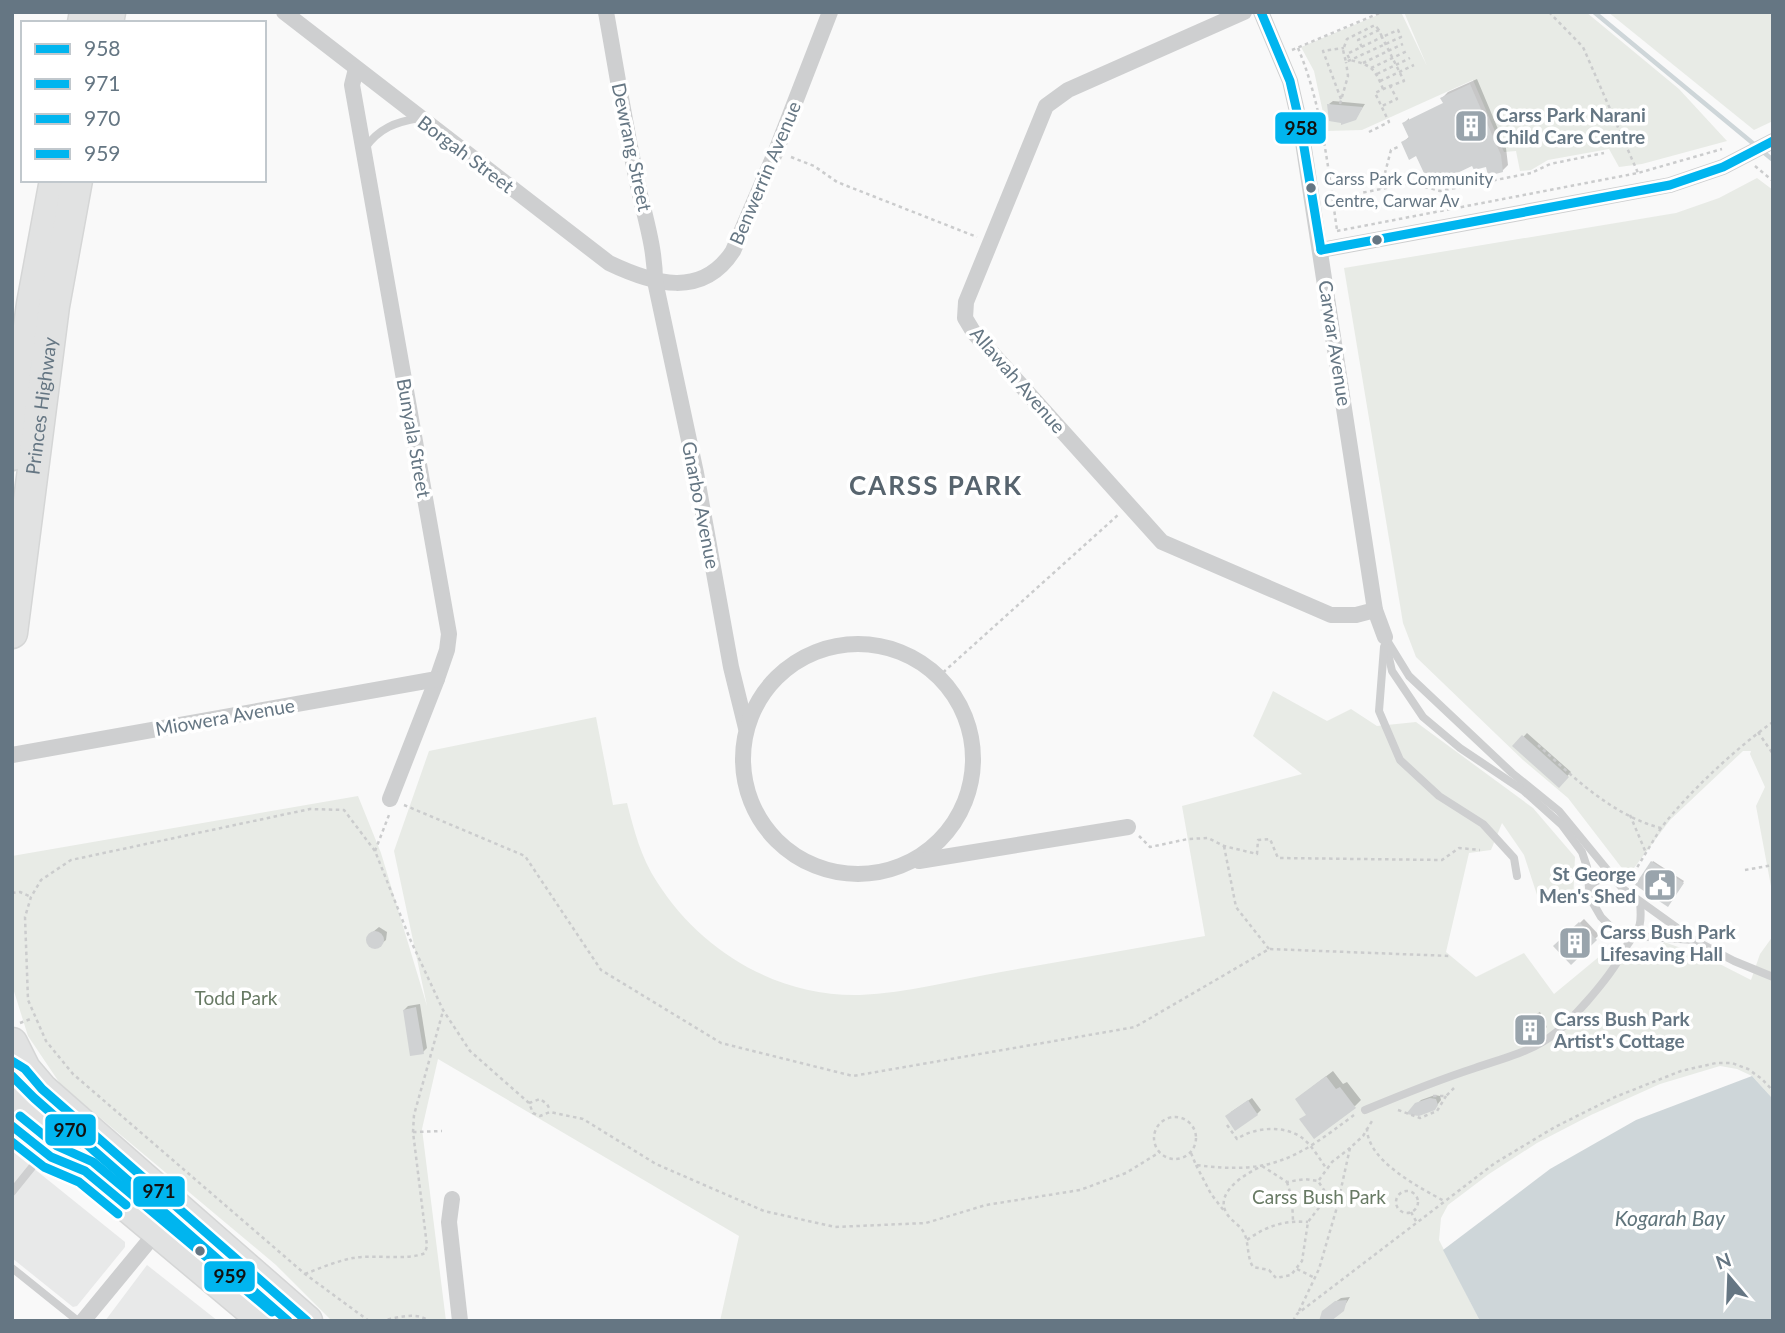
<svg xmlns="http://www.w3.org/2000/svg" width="1785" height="1333" font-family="Lato,sans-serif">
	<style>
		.built { fill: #e8e9e9 }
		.green { fill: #e8ebe6 }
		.water { fill: #ced6d9 }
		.shadow { fill: #0003 }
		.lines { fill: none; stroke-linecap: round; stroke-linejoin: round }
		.stream { stroke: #ced6d9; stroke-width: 4.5 }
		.building { fill: #d0d2d3 }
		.highway-casing { stroke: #d5d6d6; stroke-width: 33 }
		.path { stroke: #cbcccd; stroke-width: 2.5; stroke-dasharray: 3.5 3.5; stroke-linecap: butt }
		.lane { stroke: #cecfd0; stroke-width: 8 }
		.street { stroke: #cecfd0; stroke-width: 16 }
		.highway { stroke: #e1e2e2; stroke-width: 30 }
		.bus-1-casing { stroke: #fff; stroke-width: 14 }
		.bus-2-casing { stroke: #fff; stroke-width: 14 }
		.bus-3-casing { stroke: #fff; stroke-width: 14 }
		.bus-4-casing { stroke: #fff; stroke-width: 14 }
		.bus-1 { stroke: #00b5ef; stroke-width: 9 }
		.bus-2 { stroke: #00b5ef; stroke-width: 9 }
		.bus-3 { stroke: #00b5ef; stroke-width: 9 }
		.bus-4 { stroke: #00b5ef; stroke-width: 9 }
		.bus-dot { fill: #657683; stroke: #fff; stroke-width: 2.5 }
		.labels { text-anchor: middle; stroke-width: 7; stroke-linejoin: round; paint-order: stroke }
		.bus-label { font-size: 17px; fill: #657683; stroke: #fff; text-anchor: start }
		.poi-label { font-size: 19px; font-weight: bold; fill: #657683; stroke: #fff; text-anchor: start }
		.street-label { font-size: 19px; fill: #657683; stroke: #fff }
		.park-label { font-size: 19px; fill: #687a64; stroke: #fff }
		.water-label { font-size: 21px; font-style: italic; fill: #60757c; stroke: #fff }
		.district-label { font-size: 26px; font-weight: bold; letter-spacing: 2px; fill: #57646e; stroke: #fff }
		.line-badge { stroke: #fff; stroke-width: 2.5 }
		.pale-badge-label { font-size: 19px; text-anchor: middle; font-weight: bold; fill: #111 }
	</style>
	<rect width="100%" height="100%" fill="#f9f9f9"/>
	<!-- built -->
	<g class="built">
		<path d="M12,1151L125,1242V1247L77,1306L73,1307L12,1258Z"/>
		<path d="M147,1265L218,1321H105Z"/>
	</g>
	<!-- green -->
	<g class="green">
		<path d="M1385,12H1401L1427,66L1404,12H1586L1679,89L1727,141L1642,164L1619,167L1609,149L1548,160L1531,170L1520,171L1516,151L1504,152L1473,80L1362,130L1327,131L1314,71L1301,47Z"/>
		<path d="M1608,12H1773V121L1754,130Z"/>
		<path d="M1757,178L1773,190V897L1756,806L1765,787L1750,754L1751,751H1743L1670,820L1628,876L1568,798L1523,760L1416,657L1403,623L1344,268L1676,213L1719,198Z"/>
		<path d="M1273,691L1327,721L1351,709L1377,726L1416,722L1533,808L1575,857L1573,903L1538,898L1524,855L1502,823L1491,850L1469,853L1446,952L1476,977L1524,953L1554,994L1612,946L1632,960L1652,962L1664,942L1704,956L1751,980L1760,954L1773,936V1099L1752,1076L1737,1069L1720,1066L1660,1084L1591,1115L1537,1143L1489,1174L1448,1205L1441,1218L1439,1240L1480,1321H720L739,1236L438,1059L422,1129L446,1321H332L276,1265L61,1085L28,1036L12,985V856L358,796L381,853L427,1006L394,851L429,751L596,717L613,805L627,803C634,830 641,858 657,882C701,951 777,997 860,995C907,993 955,980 1001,972C1069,960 1137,948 1205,936L1182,806L1302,774L1253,736Z"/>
	</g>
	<!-- water -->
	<path class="water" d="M1752,1076L1773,1099V1321H1480L1443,1250L1550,1169L1636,1120Z"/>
	<!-- shadow -->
	<g class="shadow">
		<path d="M1477,79L1506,148L1508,165L1502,171L1487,165L1417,154L1403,142L1410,136L1404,123L1409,118V121L1451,101L1442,98L1448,92Z"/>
		<path d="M1333,101L1365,104L1355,119L1329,104Z"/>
		<path d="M1527,733L1571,772L1559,785L1515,746Z"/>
		<path d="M1653,861L1684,881L1667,904L1637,885Z"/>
		<path d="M1584,919L1599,935L1571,962L1556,946Z"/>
		<path d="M379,927L387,932L386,940L377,947L370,945L367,941L368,936Z"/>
		<path d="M420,1004L427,1048L423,1052L404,1010L408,1006Z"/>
		<path d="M1540,1012L1547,1027L1543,1031L1516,1025Z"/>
		<path d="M1333,1071L1343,1084L1347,1082L1361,1100L1355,1106L1303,1094Z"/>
		<path d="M1435,1095L1440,1096L1441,1100L1434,1109L1416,1105L1421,1100Z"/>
		<path d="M1252,1098L1261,1110L1257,1114L1231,1112Z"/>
		<path d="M1350,1297L1342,1310L1328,1307L1341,1298Z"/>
	</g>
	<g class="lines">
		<!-- stream -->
		<g class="stream">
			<path d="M1594,12L1755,145"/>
			<path d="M1762,151L1773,160"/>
		</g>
	</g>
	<!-- building -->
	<g class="building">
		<path d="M1470,84L1501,155L1503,172L1488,176L1486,167L1474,170L1472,166L1430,186L1416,156L1409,160L1401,142L1409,138L1402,123L1443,103L1440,98Z"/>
		<path d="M1327,104L1363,107L1356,120L1341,125V123L1329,121Z"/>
		<path d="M1522,735L1569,777L1559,788L1512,746Z"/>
		<path d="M1651,861L1684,883L1668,907L1635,885Z"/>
		<path d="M1579,922L1597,940L1571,965L1553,946Z"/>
		<circle cx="375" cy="940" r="9"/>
		<path d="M416,1007L424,1054L410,1056L403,1010Z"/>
		<path d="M1536,1014L1545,1033L1523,1044L1514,1025Z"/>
		<path d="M1326,1076L1336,1089L1340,1087L1356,1108L1314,1139L1299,1119L1306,1115L1295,1099Z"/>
		<path d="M1430,1098L1436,1099L1438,1105L1435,1110L1419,1116L1406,1114L1415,1103Z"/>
		<path d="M1248,1100L1258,1115L1235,1131L1225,1116Z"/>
		<path d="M1347,1300L1344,1311L1331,1321H1319L1322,1311L1335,1301Z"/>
	</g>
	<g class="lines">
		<defs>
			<g id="highway">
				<path d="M83,23L85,12"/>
				<path d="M108,23L110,12"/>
				<path d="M12,455L32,304L55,180"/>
				<path id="s1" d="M12,633L54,306L77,180"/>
				<path d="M12,1043L25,1069L42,1089L307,1321"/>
				<path d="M12,1093L63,1139L85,1171L264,1321"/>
				<path d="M12,1126L51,1157L85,1171"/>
			</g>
		</defs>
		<!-- highway casing -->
		<use href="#highway" class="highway-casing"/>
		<!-- path -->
		<g class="path">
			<path d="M1549,12L1583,47L1638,173"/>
			<path d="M1362,47L1358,40L1379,30L1382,37L1398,30L1401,37L1346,62L1343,50L1347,39L1375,25L1379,30"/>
			<path d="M1298,48C1322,105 1328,168 1337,230"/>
			<path d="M1292,50L1382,12"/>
			<path d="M1363,63L1403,44"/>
			<path d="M1371,68L1407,51"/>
			<path d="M1377,74L1410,58"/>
			<path d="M1380,81L1414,65"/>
			<path d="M1383,89C1375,69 1372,65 1350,60L1347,54L1382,37L1404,81L1390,86"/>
			<path d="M1341,99L1323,51L1344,48"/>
			<path d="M1340,104L1348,76L1346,62"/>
			<path d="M1369,132L1389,122L1375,93L1390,86L1397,99L1382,106"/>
			<path d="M791,157L814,166L837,182L977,237"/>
			<path d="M1755,166L1773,181"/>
			<path d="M1381,189L1378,175L1385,173L1391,150L1400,146"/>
			<path d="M1331,193L1341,198L1350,199L1361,193L1411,183L1440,191L1531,173L1550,164L1604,153"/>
			<path d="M1337,231L1638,173L1722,149"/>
			<path d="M938,677L1118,515"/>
			<path d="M1758,732L1773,754"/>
			<path d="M1538,745C1573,777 1613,816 1661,828C1688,793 1736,748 1773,722"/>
			<path d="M404,805L525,856L601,970L721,1043L853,1076L1135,1027L1269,949L1451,956"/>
			<path d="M1630,815L1646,853"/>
			<path d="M1139,836L1150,847L1188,839L1208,838L1224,846L1257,854L1258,840L1270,839L1278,858L1442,860L1459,848L1480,850"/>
			<path d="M1224,846L1236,907L1269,949"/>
			<path d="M375,851L389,815"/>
			<path d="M1745,870L1773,865"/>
			<path d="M1630,879L1661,828"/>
			<path d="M12,893L20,892L31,897"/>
			<path d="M20,1023L33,1018"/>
			<path d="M1433,1096H1446L1454,1088"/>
			<path d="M529,1103L540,1099L547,1104L550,1110"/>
			<path d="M1398,1110L1420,1118L1437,1111L1446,1096"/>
			<circle cx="1175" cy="1138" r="21"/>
			<path d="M1227,1125L1237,1139C1255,1127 1283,1125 1301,1137C1312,1145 1319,1158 1326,1168"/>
			<path d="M1367,1128C1367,1161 1419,1187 1444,1201"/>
			<path d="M413,1132L442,1131"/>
			<path d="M1191,1153L1196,1165C1271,1175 1296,1159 1354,1115"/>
			<path d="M1196,1165L1211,1194L1225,1212"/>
			<path d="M1262,1166L1287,1182L1305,1179L1318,1181L1324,1190V1201L1308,1222L1302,1261L1291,1275L1276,1278L1269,1270L1253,1267C1247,1257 1249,1246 1245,1235C1241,1225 1232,1222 1227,1214C1213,1192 1247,1173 1262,1166Z"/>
			<path d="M1319,1180L1332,1162L1350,1148"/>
			<path d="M1287,1182L1292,1199L1293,1220"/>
			<circle cx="1407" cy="1202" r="11"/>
			<path d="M1324,1201L1337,1207"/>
			<path d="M1411,1212L1417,1223"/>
			<path d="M1247,1240C1266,1226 1285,1220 1308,1222"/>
			<path d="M1297,1269L1315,1278"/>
			<path d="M305,1274C320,1268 337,1261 353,1258C373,1254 408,1261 425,1253L427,1246L413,1132L414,1115L443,1011"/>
			<path d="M1299,1311L1319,1269L1337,1207L1350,1148L1363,1136L1372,1121"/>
			<path d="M369,1321L305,1274L73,1074L46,1041L28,1000L25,917L31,897L41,880L71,860L310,809L344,810L375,851L410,939L443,1010L470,1051L529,1103L533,1113L540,1116L550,1112L583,1119L656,1164L764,1211L835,1227L926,1223L986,1205L1080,1190L1126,1173L1160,1152"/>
			<path d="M381,1321C396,1318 416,1311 429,1321"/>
			<path d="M1293,1321L1297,1314L1495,1163L1555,1127L1615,1097L1681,1071L1716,1063H1732L1748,1069L1762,1079L1773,1091"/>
		</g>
		<!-- lane -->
		<g class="lane">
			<path d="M365,148C379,128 396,122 419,118"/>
			<path d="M1385,637L1409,676L1512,773L1559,811L1623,889L1694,940L1734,961L1773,977"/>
			<path d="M1386,644L1392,671L1423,717L1460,748L1524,791L1562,825L1582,852L1587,867L1590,898L1601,917L1619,935L1694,940"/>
			<path d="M1384,647L1379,711L1400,760L1439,796L1483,824L1514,858L1517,876"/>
			<path d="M1591,892L1593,883L1611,874"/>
			<path d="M1365,1110C1401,1095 1438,1080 1475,1068C1498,1060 1523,1054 1544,1041C1567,1028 1610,977 1622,954C1636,927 1643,935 1640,902"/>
			<path d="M12,1192L41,1156"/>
			<path d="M12,1268L78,1321"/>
		</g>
		<!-- street -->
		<g class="street">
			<path d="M284,12L609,263C653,284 702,299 733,251L776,151L830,12"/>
			<path d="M606,12C616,68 625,125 637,181C644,215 655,246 655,281L696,473L731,667L746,728"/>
			<path d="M1244,12L1068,90L1046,106L966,302L965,318L974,333L1162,542L1331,615H1356L1375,610"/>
			<path d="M1261,12L1290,81L1301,129L1375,610L1385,637"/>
			<path d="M356,69L352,85L449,634L447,650L437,679L390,799"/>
			<path d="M1321,250L1670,185L1723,167L1773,141"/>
			<circle cx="858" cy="759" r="115"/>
			<path d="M12,755L437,679"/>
			<path d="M919,861L1128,827"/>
			<path d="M452,1199L449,1222L460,1321"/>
			<path d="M83,1321L158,1230"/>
		</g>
		<!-- highway -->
		<use href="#highway" class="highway"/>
		<defs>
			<g id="bus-1">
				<path d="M1261,12L1290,81L1301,129L1321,250"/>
				<path d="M1321,250L1670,185L1723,167L1773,141"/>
			</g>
			<g id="bus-2">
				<path d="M12,1061L25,1069L42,1089L307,1321"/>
				<path d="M12,1126L51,1157L85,1171L126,1205"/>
			</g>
			<g id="bus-3">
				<path d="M12,1076L34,1098L288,1321"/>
				<path d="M12,1142L44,1167L79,1182L118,1214"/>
			</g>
			<path id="bus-4" d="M20,1116L57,1146L93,1162L272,1312"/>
		</defs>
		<!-- bus-1 casing -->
		<use href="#bus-1" class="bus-1-casing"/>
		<!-- bus-2 casing -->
		<use href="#bus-2" class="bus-2-casing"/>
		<!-- bus-3 casing -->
		<use href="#bus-3" class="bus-3-casing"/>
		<!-- bus-4 casing -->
		<use href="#bus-4" class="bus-4-casing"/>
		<!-- bus-1 -->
		<use href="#bus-1" class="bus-1"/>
		<!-- bus-2 -->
		<use href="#bus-2" class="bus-2"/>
		<!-- bus-3 -->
		<use href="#bus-3" class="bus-3"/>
		<!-- bus-4 -->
		<use href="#bus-4" class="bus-4"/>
	</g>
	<!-- icons -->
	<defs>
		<symbol id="building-square" viewBox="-11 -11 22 22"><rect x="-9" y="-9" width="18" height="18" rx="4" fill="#99a4ac" stroke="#fff"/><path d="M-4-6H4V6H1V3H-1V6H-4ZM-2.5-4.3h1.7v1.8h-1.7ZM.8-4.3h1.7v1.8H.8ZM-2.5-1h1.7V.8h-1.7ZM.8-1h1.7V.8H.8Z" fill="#fff"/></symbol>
		<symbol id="civic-square" viewBox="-11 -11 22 22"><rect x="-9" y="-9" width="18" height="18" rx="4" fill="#99a4ac" stroke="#fff"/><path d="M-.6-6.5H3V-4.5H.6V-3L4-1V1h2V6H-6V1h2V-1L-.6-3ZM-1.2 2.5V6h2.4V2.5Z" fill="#fff"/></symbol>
	</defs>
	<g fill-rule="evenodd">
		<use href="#building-square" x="1452" y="107" width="38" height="38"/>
		<use href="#civic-square" x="1641" y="866" width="38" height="38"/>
		<use href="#building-square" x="1556" y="924" width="38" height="38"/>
		<use href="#building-square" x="1511" y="1011" width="38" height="38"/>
	</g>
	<!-- markers -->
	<g class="bus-dot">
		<circle cx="1311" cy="188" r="6"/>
		<circle cx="1377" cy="240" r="6"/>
		<circle cx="200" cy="1251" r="6"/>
	</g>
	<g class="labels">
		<!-- bus labels -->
		<g class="bus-label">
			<text x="1324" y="185">Carss Park Community<tspan x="1324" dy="22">Centre, Carwar Av</tspan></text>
		</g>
		<!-- poi labels -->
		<g class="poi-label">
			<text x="1496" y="122">Carss Park Narani<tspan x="1496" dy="22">Child Care Centre</tspan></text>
			<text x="1636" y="881" text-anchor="end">St George<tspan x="1636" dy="22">Men's Shed</tspan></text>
			<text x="1600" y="939">Carss Bush Park<tspan x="1600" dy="22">Lifesaving Hall</tspan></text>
			<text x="1554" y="1026">Carss Bush Park<tspan x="1554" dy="22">Artist's Cottage</tspan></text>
		</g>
		<!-- street labels -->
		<g class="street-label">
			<text transform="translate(632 147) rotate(78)" y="7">Dewrang Street</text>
			<text transform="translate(466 154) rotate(37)" y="7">Borgah Street</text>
			<text transform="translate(765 173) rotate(-67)" y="7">Benwerrin Avenue</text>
			<text transform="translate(1335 343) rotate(81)" y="7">Carwar Avenue</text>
			<text transform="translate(1018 380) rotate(49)" y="7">Allawah Avenue</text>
			<text dy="7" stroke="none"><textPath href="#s1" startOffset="229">Princes Highway</textPath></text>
			<text transform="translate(414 438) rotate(80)" y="7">Bunyala Street</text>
			<text transform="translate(701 505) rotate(79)" y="7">Gnarbo Avenue</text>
			<text transform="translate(225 717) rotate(-10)" y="7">Miowera Avenue</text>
		</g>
		<!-- park labels -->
		<g class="park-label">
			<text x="236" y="1005">Todd Park</text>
			<text x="1319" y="1204">Carss Bush Park</text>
		</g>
		<!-- water labels -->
		<g class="water-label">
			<text x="1670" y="1226">Kogarah Bay</text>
		</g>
		<!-- district labels -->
		<g class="district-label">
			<text x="936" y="495">CARSS PARK</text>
		</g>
	</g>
	<g class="line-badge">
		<rect x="1274" y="111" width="53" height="34" rx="7" fill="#00b5ef"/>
		<rect x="44" y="1113" width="53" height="34" rx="7" fill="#00b5ef"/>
		<rect x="132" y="1175" width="54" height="33" rx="7" fill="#00b5ef"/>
		<rect x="203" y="1260" width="53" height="33" rx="7" fill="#00b5ef"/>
	</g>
	<g class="pale-badge-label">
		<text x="1301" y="135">958</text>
		<text x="70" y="1137">970</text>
		<text x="159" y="1198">971</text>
		<text x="230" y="1283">959</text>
	</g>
	<!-- border -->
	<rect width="1785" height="1333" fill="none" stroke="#657683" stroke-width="28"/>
	<!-- legend -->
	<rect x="21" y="21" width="245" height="161" fill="#ffffff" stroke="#c1c8cd" stroke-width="2"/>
	<rect x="35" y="44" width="35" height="10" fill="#00b5ef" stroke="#c1c8cd" stroke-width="2"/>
	<text x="84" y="56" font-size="21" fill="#657683">958</text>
	<rect x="35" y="79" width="35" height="10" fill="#00b5ef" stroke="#c1c8cd" stroke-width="2"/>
	<text x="84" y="91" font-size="21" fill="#657683">971</text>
	<rect x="35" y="114" width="35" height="10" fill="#00b5ef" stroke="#c1c8cd" stroke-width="2"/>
	<text x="84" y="126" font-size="21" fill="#657683">970</text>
	<rect x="35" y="149" width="35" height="10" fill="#00b5ef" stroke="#c1c8cd" stroke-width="2"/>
	<text x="84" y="161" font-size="21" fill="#657683">959</text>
	<!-- north arrow -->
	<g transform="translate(1729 1277) rotate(341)" stroke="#ffffff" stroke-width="5" paint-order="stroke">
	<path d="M0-5L12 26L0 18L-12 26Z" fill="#657683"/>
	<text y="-10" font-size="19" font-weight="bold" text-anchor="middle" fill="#657683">N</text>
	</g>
</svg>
